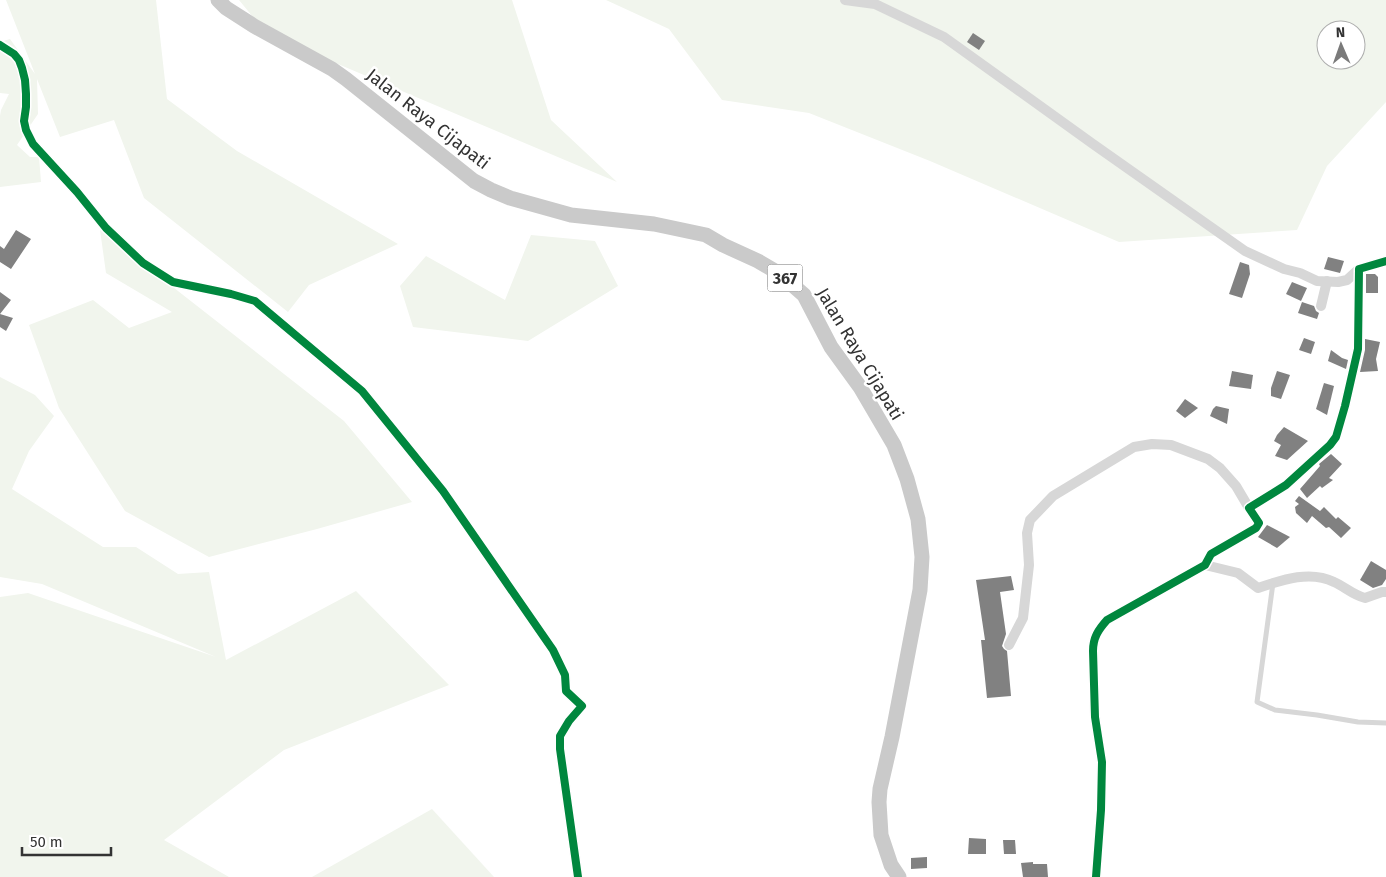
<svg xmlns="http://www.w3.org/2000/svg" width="1386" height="877" font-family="'Fira Sans',sans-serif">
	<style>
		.green { fill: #f1f5ed; fill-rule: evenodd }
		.building { fill: #818181 }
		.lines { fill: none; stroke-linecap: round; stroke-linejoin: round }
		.lane { stroke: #d7d7d7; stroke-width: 5 }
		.street { stroke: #d7d7d7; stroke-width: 10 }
		.primary { stroke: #cacaca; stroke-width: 15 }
		.cycleway-casing { stroke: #fff; stroke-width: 11 }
		.cycleway { stroke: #00873e; stroke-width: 8 }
		.labels { text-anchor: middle; stroke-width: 5; stroke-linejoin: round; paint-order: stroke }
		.shield { fill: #fff; stroke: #707070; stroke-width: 1 }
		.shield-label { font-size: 16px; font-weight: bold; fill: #333 }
		.street-label { font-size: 18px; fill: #333; stroke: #fff }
	</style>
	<rect width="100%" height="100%" fill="#fff"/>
	<!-- green -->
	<g class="green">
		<path d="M6,0H156L167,99L237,151L398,244L309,285L288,312L144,198L114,120L60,137L37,79L38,114L17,145L30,157H39L41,182L0,187V116L1,110L9,94L0,93V42L10,39L35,74Z"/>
		<path d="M239,0H512L551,120L617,182L267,34Z"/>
		<path d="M606,0H1386V102L1327,166L1297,230L1119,242L930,161L809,113L722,100L669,29ZM1326,30H1356V60H1326Z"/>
		<path d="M100,230L344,421L412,502L317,529L209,557L125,511L59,408L29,325L93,300L129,328L172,312L106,273Z"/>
		<path d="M531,235L595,241L618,286L528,341L413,327L400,286L426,256L505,300Z"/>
		<path d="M0,377L35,395L54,416L29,451L12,489L103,547H136L178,574L209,572L226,660L356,591L449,685L284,750L164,840L229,877H0V597L28,593L216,657L42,584L0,577Z"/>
		<path d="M432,809L494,877H312Z"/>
	</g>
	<!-- building -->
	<g class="building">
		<path d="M973,33L985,41L979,50L967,42Z"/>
		<path d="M16,230L31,239L11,269L0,262V246L4,249Z"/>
		<path d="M1328,257L1344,261L1340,273L1324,269Z"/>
		<path d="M1240,262L1249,265L1250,274L1242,298L1229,294Z"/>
		<path d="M1366,274H1375L1378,277V293H1366Z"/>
		<path d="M1292,282L1307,288L1301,301L1286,294Z"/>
		<path d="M0,292L11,300L0,314Z"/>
		<path d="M1302,302L1314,306L1316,311L1319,313L1317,319L1298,313Z"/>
		<path d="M0,314L13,318L6,331L0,327Z"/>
		<path d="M1304,338L1315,342L1311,354L1299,350Z"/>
		<path d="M1365,339L1380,342L1376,359L1378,371L1360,372L1365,350Z"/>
		<path d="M1331,350L1342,358L1348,360L1346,369L1328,361Z"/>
		<path d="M1232,371L1253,375L1251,389L1229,386Z"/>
		<path d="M1277,371L1290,375L1281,399L1271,396V388Z"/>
		<path d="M1324,383L1334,386L1327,415L1316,409Z"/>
		<path d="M1185,399L1198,408L1185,418L1176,411Z"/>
		<path d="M1216,406L1229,409L1227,424L1210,416L1213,409Z"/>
		<path d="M1284,427L1308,441L1287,460L1275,456L1281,445L1274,441L1277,435Z"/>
		<path d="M1331,454L1342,464L1329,478L1333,480L1322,488L1320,486L1307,498L1300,489L1320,466L1319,464Z"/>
		<path d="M1299,496L1320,511L1324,507L1336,519L1338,517L1351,528L1341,538L1329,527L1326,528L1312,516L1307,523L1296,513L1295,507L1299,504L1295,501Z"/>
		<path d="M1267,525L1290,537L1277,548L1258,537Z"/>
		<path d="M1371,561L1386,570V579L1382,585L1373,588L1360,580Z"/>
		<path d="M1011,576L1014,590L1000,592L1006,634L1002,646L1004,649L1007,651L1011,696L987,698L981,640H985L976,580Z"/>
		<path d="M969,838L986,839V854H968Z"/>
		<path d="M1003,840H1015L1016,854H1004Z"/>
		<path d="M927,857V868L911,869V858Z"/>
		<path d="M1033,862V864H1047L1048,877H1023L1021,863Z"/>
	</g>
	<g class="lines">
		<!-- lane -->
		<path class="lane" d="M1273,583L1257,702L1275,710L1317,715L1358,722L1386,723"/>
		<!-- street -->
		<g class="street">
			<path d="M845,0L875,4L944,37L1093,144L1245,251L1284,269L1300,273L1317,281L1338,282L1347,280L1359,269"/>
			<path d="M0,45L14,54L19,60L22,68L25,80L26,94V107L24,121L26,130L33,144L77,192L106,228L143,263L173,282L231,294L255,301L362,391L443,491L553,650L565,675L566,691L582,706L569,721L560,736V749L578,877"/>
			<path d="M1321,306L1327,281"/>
			<path d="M1205,565L1238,573L1258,588C1282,580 1310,570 1334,582C1345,587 1353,595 1365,598L1382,592H1386"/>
			<path d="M1009,645L1023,618L1029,565L1027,533L1030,520L1053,496L1134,447L1152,444L1171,445L1208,459L1220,468L1236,486L1249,508"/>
			<path d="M1096,877L1101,810L1102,762L1095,717L1093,651C1093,638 1098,630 1107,620L1205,565L1211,554L1256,528L1259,523L1249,508L1286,485L1330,445L1336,437L1345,406L1358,349L1359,269L1386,261"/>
		</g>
		<!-- primary -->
		<path class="primary" d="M218,0L226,8L254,26L332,69L346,79L474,181L491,190L510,198L571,215L654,224L706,235L723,245L758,261L780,274L804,295L831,347L860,387L894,445L907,479L918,519L922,557L920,590L892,737L880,789L879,802L881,835L891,865L899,877"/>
		<defs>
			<g id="cycleway">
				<path d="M0,45L14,54L19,60L22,68L25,80L26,94V107L24,121L26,130L33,144L77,192L106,228L143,263L173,282L231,294L255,301L362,391L443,491L553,650L565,675L566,691L582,706L569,721L560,736V749L578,877"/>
				<path d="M1096,877L1101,810L1102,762L1095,717L1093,651C1093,638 1098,630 1107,620L1205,565L1211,554L1256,528L1259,523L1249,508L1286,485L1330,445L1336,437L1345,406L1358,349L1359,269L1386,261"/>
			</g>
		</defs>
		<!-- cycleway casing -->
		<use href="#cycleway" class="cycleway-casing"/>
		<!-- cycleway -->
		<use href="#cycleway" class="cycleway"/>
	</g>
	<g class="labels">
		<!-- shield labels -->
		<rect class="shield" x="767.5" y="264.5" width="35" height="27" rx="4"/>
		<g class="shield-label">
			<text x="785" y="284">367</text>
		</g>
		<!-- street labels -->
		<g class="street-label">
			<text transform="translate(428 119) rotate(38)" y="6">Jalan Raya Cijapati</text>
			<text transform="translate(860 354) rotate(59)" y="6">Jalan Raya Cijapati</text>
		</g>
	</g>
	<!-- north arrow -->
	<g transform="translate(1341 45) rotate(358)"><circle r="24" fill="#ffffff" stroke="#adadad"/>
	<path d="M0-4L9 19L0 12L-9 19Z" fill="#7a7a7a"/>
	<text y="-8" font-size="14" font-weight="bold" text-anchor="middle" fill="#333333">N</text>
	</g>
	<!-- scale -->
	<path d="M22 847v8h89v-8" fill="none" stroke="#333333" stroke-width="2.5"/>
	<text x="30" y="847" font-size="15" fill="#333333" stroke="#ffffff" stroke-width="4" paint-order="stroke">50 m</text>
</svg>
